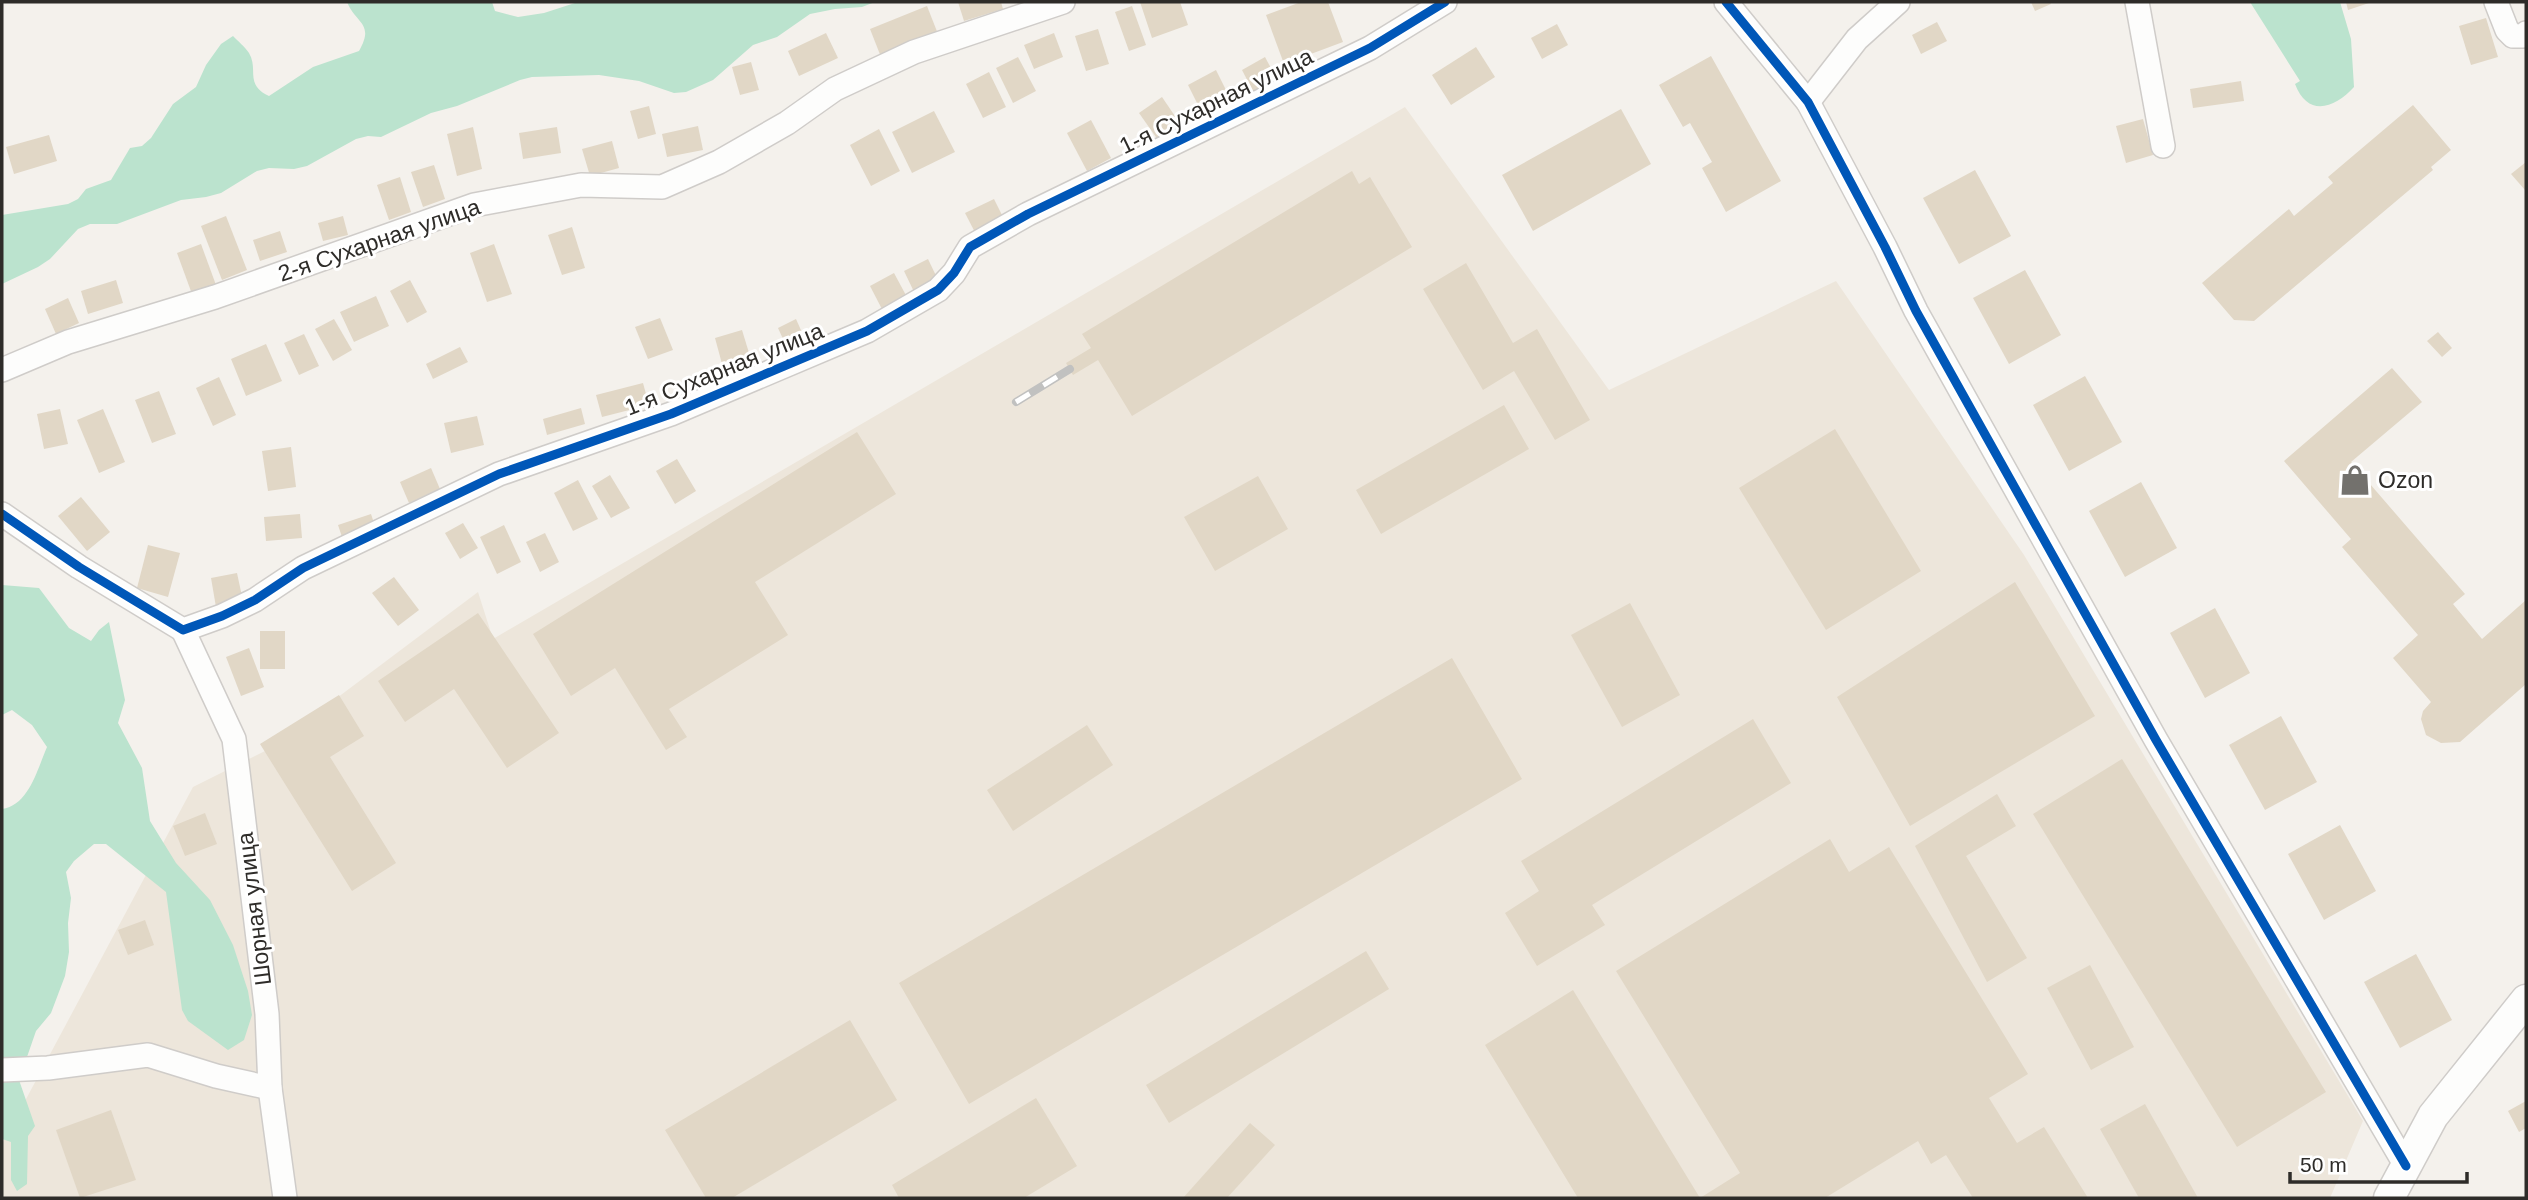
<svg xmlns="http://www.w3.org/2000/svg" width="2528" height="1200" font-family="Arial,sans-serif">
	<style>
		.built { fill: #ede6db }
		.green { fill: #bbe3ce }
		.building { fill: #e1d7c6 }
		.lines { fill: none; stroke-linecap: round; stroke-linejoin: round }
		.minor-casing { stroke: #cfccc9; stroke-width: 26 }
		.tertiary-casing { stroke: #cfccc9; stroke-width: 33 }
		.minor { stroke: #fdfdfc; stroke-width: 23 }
		.tertiary { stroke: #fdfdfc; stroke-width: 30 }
		.rail-casing { stroke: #c1c1c0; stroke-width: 8 }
		.rail { stroke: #fff; stroke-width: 5; stroke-dasharray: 16; stroke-linecap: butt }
		.cycleway-casing { stroke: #fff; stroke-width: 13 }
		.cycleway { stroke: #0057b8; stroke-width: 9 }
		.labels { text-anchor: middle; stroke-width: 6; stroke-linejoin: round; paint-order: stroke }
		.street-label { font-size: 23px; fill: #2e2c29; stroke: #fff }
		.poi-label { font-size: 23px; fill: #2e2c29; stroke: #fff; text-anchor: start }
	</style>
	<rect width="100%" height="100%" fill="#f4f1ec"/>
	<!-- built -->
	<path class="built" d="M1405,107L1609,390L1836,281L2024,555L2363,1121L2330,1198H2V1144L193,787L269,749L478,592L493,639Z"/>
	<!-- green -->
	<g class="green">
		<path d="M347,2H492L495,11L518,17L544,13L578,2H875L862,7L835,9L810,14L777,37L753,45L713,80L686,92L674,93L639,81L599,75L532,77L520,80L457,106L431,113L381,137L368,136L356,139L307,166L294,169L269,168L257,171L221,193L206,197L181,200L117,224H90L78,229L50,259L38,267L2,284V215L68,204L78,199L86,189L111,180L130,148L142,146L151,138L173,104L196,87L206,65L221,44L233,36C238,41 245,47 249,53C259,70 244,84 269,96L313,67L359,51C375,23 356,24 347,2Z"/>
		<path d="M2250,2H2340L2351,39L2354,87C2335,108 2308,118 2295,84L2300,81Z"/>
		<path d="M2,585L39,588L69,628L91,641L99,630L109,622L125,700L118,723L142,768L150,821L176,863L210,900L233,945L248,991L252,1015L244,1040L228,1050L188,1021L182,1010L166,892L106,844H94L74,861L66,872L71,898L68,923L69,952L65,976L51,1013L36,1031L19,1080L35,1126L28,1136L27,1184L17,1191L11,1180V1142L2,1139V809C29,805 37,770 47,747L32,725L12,710L2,715Z"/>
	</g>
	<!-- building -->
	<g class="building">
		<path d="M958,2H1001L1003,9L964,21Z"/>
		<path d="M1140,2H1180L1188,25L1152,38Z"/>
		<path d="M1301,2H1328L1343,42L1284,64L1266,15Z"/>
		<path d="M2031,2H2050L2051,4L2035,11Z"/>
		<path d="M2346,2H2372L2348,10Z"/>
		<path d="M927,6L938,34L881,57L870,29Z"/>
		<path d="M1132,6L1146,45L1129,51L1115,12Z"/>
		<path d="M2486,18L2498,57L2471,65L2459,26Z"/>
		<path d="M1937,22L1947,41L1921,54L1912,35Z"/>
		<path d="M1557,24L1568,45L1542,59L1531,38Z"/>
		<path d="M1098,29L1109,64L1086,71L1075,36Z"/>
		<path d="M826,33L838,58L799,76L788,51Z"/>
		<path d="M1054,33L1063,57L1034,69L1024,45Z"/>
		<path d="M1476,47L1495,77L1451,105L1432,75Z"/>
		<path d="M1711,56L1781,181L1726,212L1702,168L1712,162L1690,123L1683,127L1659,85Z"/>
		<path d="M1018,57L1036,91L1013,103L996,68Z"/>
		<path d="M1265,57L1280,85L1256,97L1242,70Z"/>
		<path d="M751,62L759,90L740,95L732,67Z"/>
		<path d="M1216,70L1231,100L1203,115L1188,85Z"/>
		<path d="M989,72L1006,107L983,118L966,84Z"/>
		<path d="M2241,81L2244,101L2193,108L2190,89Z"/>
		<path d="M1162,97L1181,125L1158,140L1139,113Z"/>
		<path d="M2413,105L2451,150L2431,167L2433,170L2254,321L2234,320L2202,283L2289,209L2294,216L2333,183L2328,177Z"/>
		<path d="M649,106L656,134L638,139L630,111Z"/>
		<path d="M1621,109L1651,164L1533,231L1502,175Z"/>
		<path d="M934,111L955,152L912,173L892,132Z"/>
		<path d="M2143,119L2153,155L2126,163L2116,126Z"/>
		<path d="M1091,120L1111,158L1087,171L1067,133Z"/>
		<path d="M698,126L703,150L667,157L662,134Z"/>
		<path d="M473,127L482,169L457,176L447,134Z"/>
		<path d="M557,127L561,153L523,159L519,133Z"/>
		<path d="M879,129L900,171L871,186L850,145Z"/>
		<path d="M49,135L57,161L14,174L6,147Z"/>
		<path d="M612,141L619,168L590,176L582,149Z"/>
		<path d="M2526,162V189L2525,190L2511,174Z"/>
		<path d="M434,165L445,199L423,207L411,172Z"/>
		<path d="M1975,170L2011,236L1959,264L1923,198Z"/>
		<path d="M1352,171L1359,184L1370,177L1412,247L1132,416L1098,360L1073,375L1066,363L1091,348L1082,334Z"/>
		<path d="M400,177L411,212L389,220L377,185Z"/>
		<path d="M994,199L1009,229L981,244L965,213Z"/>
		<path d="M226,216L247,270L222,280L201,226Z"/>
		<path d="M343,216L348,235L323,241L318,223Z"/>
		<path d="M572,227L585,268L562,275L548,235Z"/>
		<path d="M280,231L287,252L260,261L253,240Z"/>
		<path d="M201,244L216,285L192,294L177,253Z"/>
		<path d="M494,244L512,294L487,302L470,253Z"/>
		<path d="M928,259L940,284L916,296L904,271Z"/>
		<path d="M1466,263L1513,343L1537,329L1590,420L1555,440L1514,371L1483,390L1423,289Z"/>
		<path d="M2025,270L2061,335L2009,364L1973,298Z"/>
		<path d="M894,273L908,299L884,313L870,286Z"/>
		<path d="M116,280L123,303L88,314L81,291Z"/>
		<path d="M410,280L427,312L407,323L390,291Z"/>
		<path d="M376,296L389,326L354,342L340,312Z"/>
		<path d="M68,298L79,323L56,334L45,309Z"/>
		<path d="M660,318L673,350L648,359L635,327Z"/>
		<path d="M334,319L352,350L333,361L315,329Z"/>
		<path d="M796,319L812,355L794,363L778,328Z"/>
		<path d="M742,330L753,366L725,375L715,338Z"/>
		<path d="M2438,332L2452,348L2442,357L2427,341Z"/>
		<path d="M304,334L319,366L299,375L284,343Z"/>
		<path d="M266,344L282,381L246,396L231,359Z"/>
		<path d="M460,347L468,362L433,379L426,364Z"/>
		<path d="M2392,368L2422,402L2351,462L2465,594L2453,604L2482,639L2526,600V684L2460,742L2441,743L2426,735L2421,719L2423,711L2431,702L2393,658L2418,635L2342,547L2351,539L2284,461Z"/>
		<path d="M2085,376L2122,442L2069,471L2033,405Z"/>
		<path d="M219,377L236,415L213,426L196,388Z"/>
		<path d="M643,383L649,405L602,417L596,395Z"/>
		<path d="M159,391L176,434L152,443L135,400Z"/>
		<path d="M1504,405L1529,449L1381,534L1356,490Z"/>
		<path d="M581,408L585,424L547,435L543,419Z"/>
		<path d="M60,409L68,444L44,449L37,414Z"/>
		<path d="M103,409L125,462L99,473L77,420Z"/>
		<path d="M477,416L484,445L451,453L444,423Z"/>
		<path d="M1835,429L1921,571L1826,630L1739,488Z"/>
		<path d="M857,432L896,494L755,582L788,635L669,709L687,737L666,750L615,668L571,696L533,634Z"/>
		<path d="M291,447L296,487L268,491L262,451Z"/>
		<path d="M677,459L696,491L675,504L656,471Z"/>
		<path d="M431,468L440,489L409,503L400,482Z"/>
		<path d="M610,475L630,508L611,518L592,486Z"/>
		<path d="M1258,476L1288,529L1215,571L1184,517Z"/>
		<path d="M578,480L598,519L573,531L554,493Z"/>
		<path d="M2141,482L2177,548L2125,577L2089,511Z"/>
		<path d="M81,497L110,532L87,551L58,516Z"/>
		<path d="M300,514L302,538L266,541L264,517Z"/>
		<path d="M371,514L377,532L344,543L338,525Z"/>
		<path d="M463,523L478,548L460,559L445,533Z"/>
		<path d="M504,525L521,562L497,574L480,537Z"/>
		<path d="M545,533L559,562L540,572L526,542Z"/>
		<path d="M148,545L180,553L168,597L137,588Z"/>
		<path d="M237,573L243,601L216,607L211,578Z"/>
		<path d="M394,577L419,610L398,626L372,593Z"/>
		<path d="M2015,582L2095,716L1910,826L1837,697Z"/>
		<path d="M1630,603L1680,695L1622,727L1571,635Z"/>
		<path d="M2215,608L2250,673L2205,698L2170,633Z"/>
		<path d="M478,613L559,733L507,768L454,689L405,722L378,681Z"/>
		<rect x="260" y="631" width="25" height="38"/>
		<path d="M249,648L264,687L241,696L226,657Z"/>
		<path d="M1452,658L1522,779L969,1104L899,983Z"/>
		<path d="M339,695L364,736L330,757L396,863L352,891L260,744Z"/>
		<path d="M2281,716L2317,782L2265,810L2229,745Z"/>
		<path d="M1753,719L1791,783L1592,905L1605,925L1537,966L1505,913L1539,891L1521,861Z"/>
		<path d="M1087,725L1113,765L1013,831L987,790Z"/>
		<path d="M2122,759L2326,1092L2237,1147L2033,814Z"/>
		<path d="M1997,794L2016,826L1966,856L2027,958L1987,982L1915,846Z"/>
		<path d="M205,813L217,844L185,856L173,826Z"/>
		<path d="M2340,825L2376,891L2324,920L2288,854Z"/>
		<path d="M1830,839L1849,872L1889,847L2028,1074L1989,1098L2017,1143L2044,1127L2088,1198H1973L1946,1155L1931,1164L1918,1141L1825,1198H1578L1485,1045L1573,990L1700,1198L1740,1173L1616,971Z"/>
		<path d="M145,920L154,945L128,955L118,930Z"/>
		<path d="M1366,951L1389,989L1169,1123L1146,1085Z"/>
		<path d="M2416,954L2452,1020L2400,1048L2364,982Z"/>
		<path d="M2090,965L2134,1047L2091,1070L2047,988Z"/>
		<path d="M850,1020L897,1100L732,1198H706L665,1130Z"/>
		<path d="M1036,1098L1077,1166L1024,1198H899L892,1185Z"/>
		<path d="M2526,1101V1128L2519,1132L2508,1111Z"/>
		<path d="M2145,1104L2198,1198H2139L2100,1129Z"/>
		<path d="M111,1110L136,1180L80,1198L56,1130Z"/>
		<path d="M1250,1123L1275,1145L1227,1198H1183Z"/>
	</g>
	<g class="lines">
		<defs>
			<g id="minor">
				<path d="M1726,2L1808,102L1885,247L1916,311L2156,740L2406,1166"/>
				<path d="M2137,2L2163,146"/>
				<path d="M2496,2L2507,30L2513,36H2523L2526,33"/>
				<path d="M1808,102L1857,39L1898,2"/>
				<path d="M2,370L68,342L215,297L474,205L581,185L662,187L719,162L787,123L835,89L914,52L1063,2"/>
				<path d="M2,514L79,567L183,630L222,616L255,600L303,568L499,474L671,414L867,331L938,290L954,273L970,247L1028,214L1370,48L1445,2"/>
				<path d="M183,630L234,739L267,1014L270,1088L285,1198"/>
				<path d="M2,1070L48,1068L148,1055L216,1076L270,1088"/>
			</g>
			<path id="tertiary" d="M2389,1198L2433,1116L2526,1000"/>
		</defs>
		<!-- minor casing -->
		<use href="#minor" class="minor-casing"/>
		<!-- tertiary casing -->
		<use href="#tertiary" class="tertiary-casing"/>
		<!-- minor -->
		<use href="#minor" class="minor"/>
		<!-- tertiary -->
		<use href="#tertiary" class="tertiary"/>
		<defs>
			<path id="rail" d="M1016,402L1070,369"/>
		</defs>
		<!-- rail casing -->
		<use href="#rail" class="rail-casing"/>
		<!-- rail -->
		<use href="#rail" class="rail"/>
		<defs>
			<g id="cycleway">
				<path d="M1726,2L1808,102L1885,247L1916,311L2156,740L2406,1166"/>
				<path d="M2,514L79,567L183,630L222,616L255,600L303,568L499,474L671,414L867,331L938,290L954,273L970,247L1028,214L1370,48L1445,2"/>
			</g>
		</defs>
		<!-- cycleway casing -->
		<use href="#cycleway" class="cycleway-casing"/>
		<!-- cycleway -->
		<use href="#cycleway" class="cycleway"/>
	</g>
	<!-- icons -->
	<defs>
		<symbol id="shop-bare" viewBox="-9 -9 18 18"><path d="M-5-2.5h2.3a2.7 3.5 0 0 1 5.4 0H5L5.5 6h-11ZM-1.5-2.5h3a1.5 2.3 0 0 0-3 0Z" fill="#73716d" stroke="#fff" stroke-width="2.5" paint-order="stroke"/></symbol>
	</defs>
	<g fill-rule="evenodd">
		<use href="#shop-bare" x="2333" y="458" width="44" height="44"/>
	</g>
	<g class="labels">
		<!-- street labels -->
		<g class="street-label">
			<text transform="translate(1216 101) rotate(-26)" y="8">1-я Сухарная улица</text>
			<text transform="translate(379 240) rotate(-19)" y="8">2-я Сухарная улица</text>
			<text transform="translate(724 369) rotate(-22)" y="8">1-я Сухарная улица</text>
			<text transform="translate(254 909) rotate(-97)" y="8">Шорная улица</text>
		</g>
		<!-- poi labels -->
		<g class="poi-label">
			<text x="2378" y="488">Ozon</text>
		</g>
	</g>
	<!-- border -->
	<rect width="2528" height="1200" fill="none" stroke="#2e2c29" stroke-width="7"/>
	<!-- scale -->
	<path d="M2290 1172v10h177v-10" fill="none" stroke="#2e2c29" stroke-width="3.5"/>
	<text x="2300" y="1172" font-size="21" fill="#2e2c29" stroke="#ffffff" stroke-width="5" paint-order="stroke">50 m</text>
</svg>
